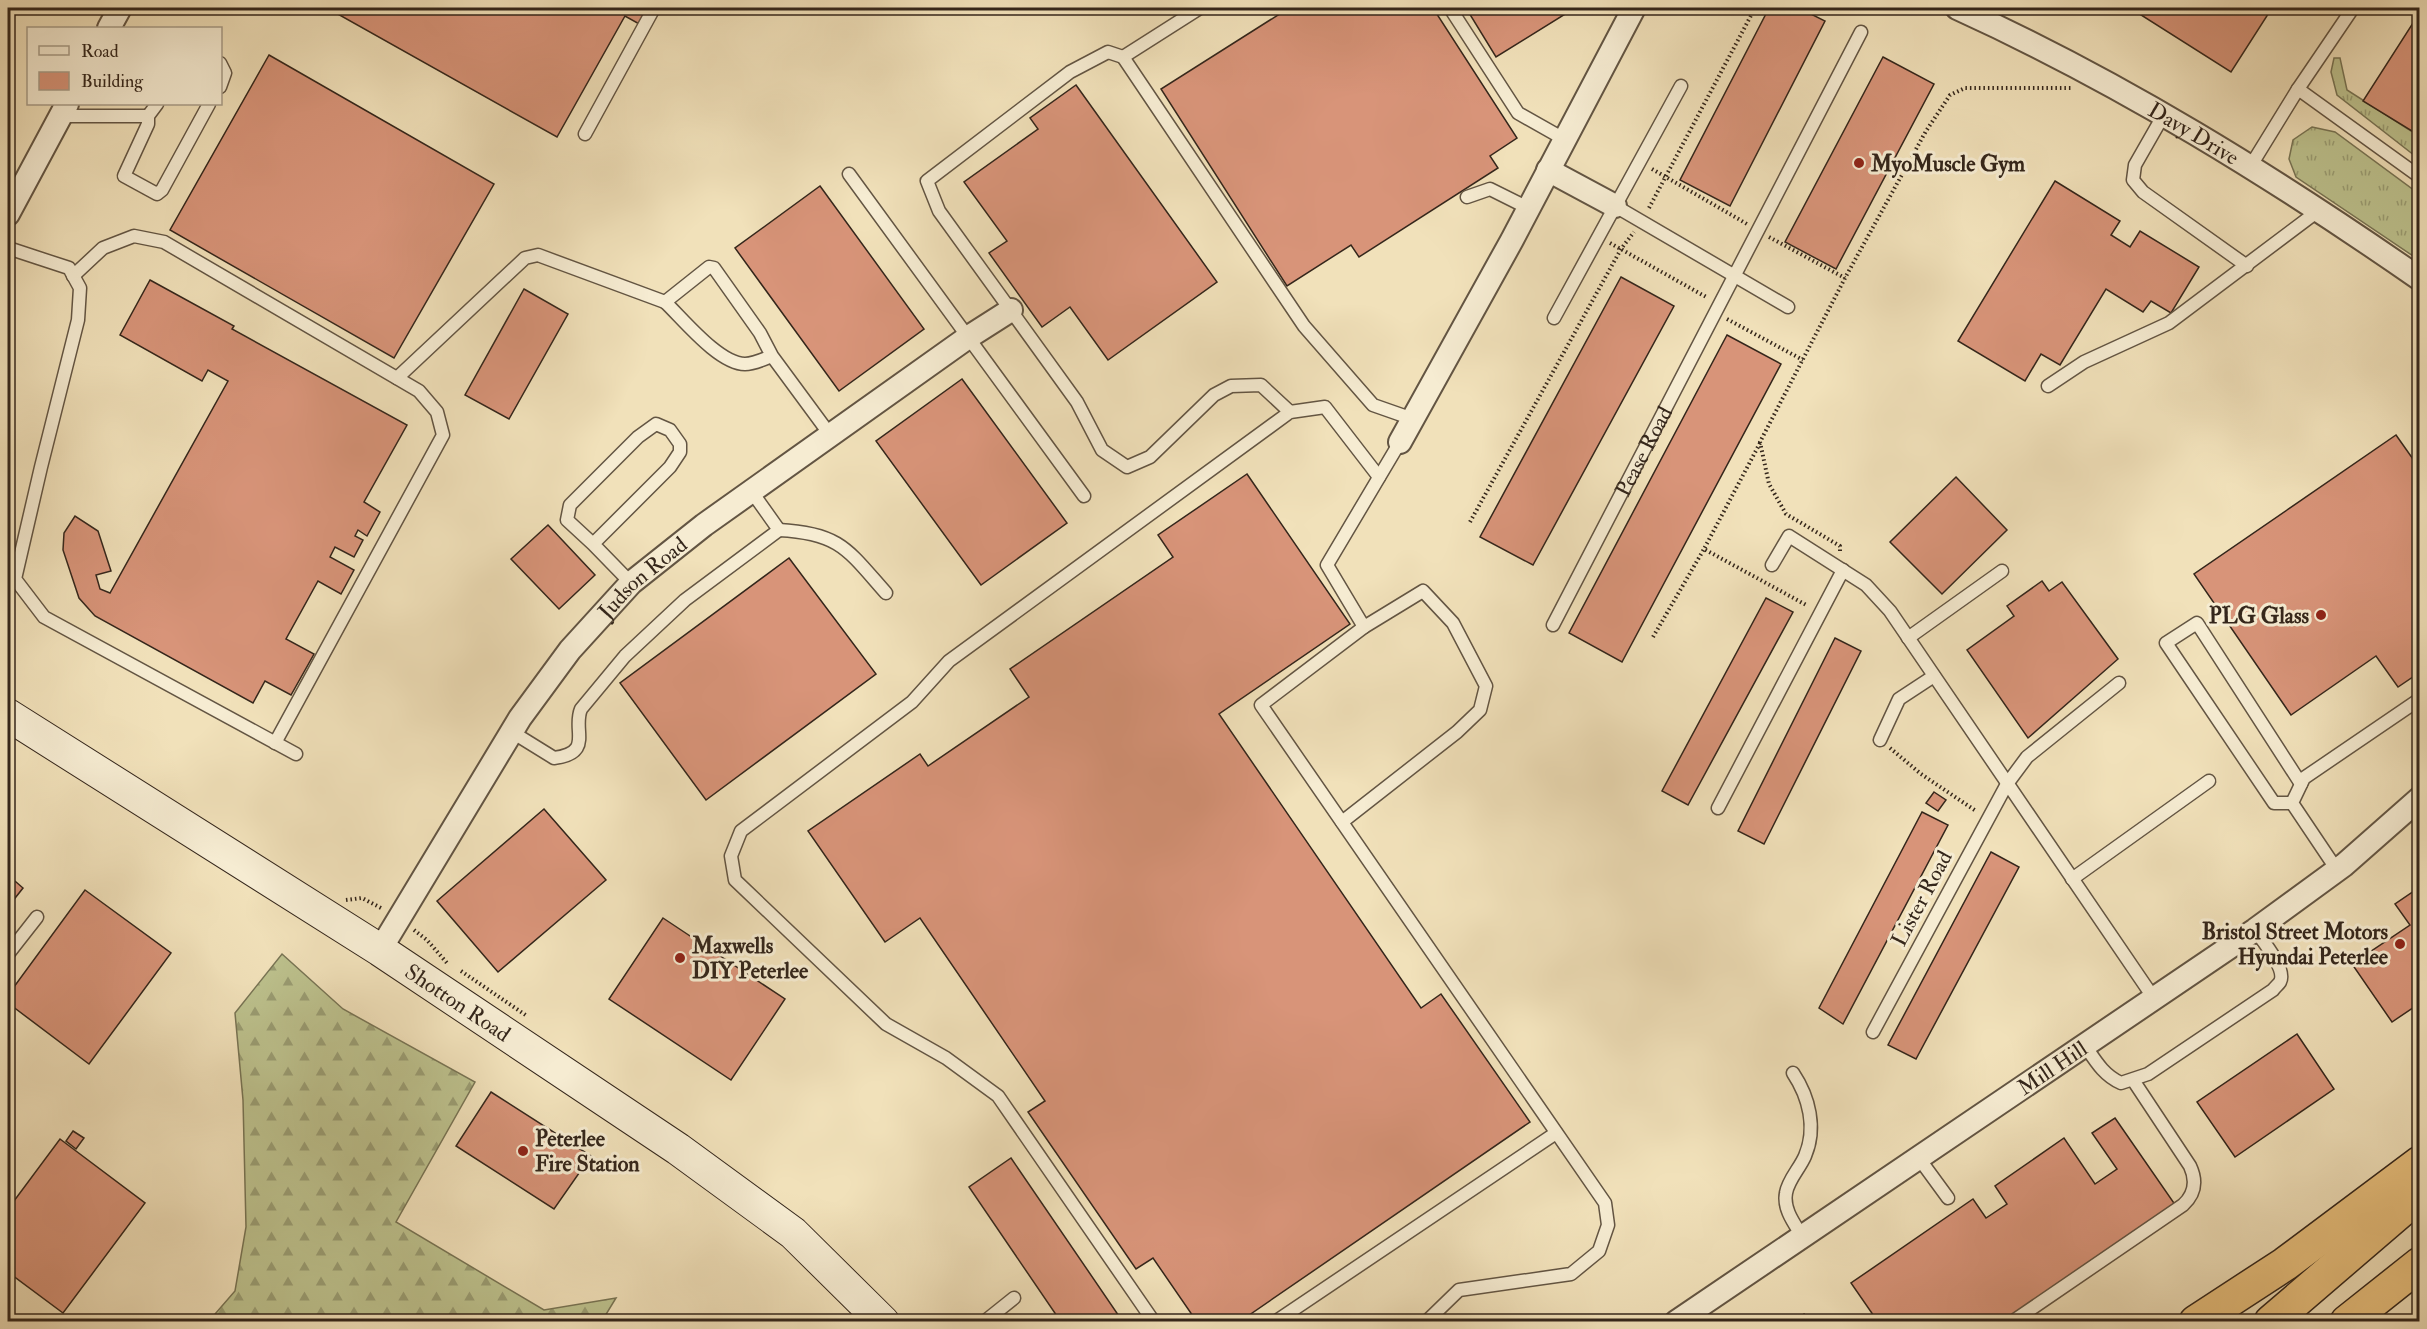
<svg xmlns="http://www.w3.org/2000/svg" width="2427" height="1329" font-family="'IM FELL Double Pica',serif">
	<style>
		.grass { fill: url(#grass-tufts); stroke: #787454; stroke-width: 1.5 }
		.forest { fill: url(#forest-firs); stroke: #787454; stroke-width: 1.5 }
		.building { fill: #d89479; stroke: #34261b; stroke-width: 1.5 }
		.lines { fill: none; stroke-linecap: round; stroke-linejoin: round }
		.lane-casing { stroke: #635543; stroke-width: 15 }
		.street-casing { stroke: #635543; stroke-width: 26 }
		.secondary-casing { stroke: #34261b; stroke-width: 34 }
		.highway-casing { stroke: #34261b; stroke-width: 36 }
		.path { stroke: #34261b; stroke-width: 4; stroke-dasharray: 1.5 3; stroke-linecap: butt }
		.lane { stroke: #f6ecd2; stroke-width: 12 }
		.street { stroke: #f6ecd2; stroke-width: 22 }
		.secondary { stroke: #f6ecd2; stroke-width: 32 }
		.highway { stroke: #e8c07d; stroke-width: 33 }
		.poi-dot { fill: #8f2418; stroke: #f6ecd2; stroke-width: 2 }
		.labels { text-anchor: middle; stroke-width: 6; stroke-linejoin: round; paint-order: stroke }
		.street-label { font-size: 22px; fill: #34261b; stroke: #f6ecd2 }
		.poi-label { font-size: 22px; font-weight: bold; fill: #34261b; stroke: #f6ecd2; text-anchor: start }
	</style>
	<defs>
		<pattern id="grass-tufts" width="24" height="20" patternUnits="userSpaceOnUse" patternTransform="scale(1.5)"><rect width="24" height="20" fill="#bdc28e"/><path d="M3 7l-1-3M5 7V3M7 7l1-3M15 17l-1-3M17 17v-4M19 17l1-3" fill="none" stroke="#9a9d73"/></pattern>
		<pattern id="forest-firs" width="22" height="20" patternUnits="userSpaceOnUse" patternTransform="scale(1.5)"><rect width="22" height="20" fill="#bdc28e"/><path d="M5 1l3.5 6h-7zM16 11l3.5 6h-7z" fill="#9a9d73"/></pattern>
	</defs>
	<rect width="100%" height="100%" fill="#f1e1ba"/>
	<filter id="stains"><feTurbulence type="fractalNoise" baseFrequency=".00333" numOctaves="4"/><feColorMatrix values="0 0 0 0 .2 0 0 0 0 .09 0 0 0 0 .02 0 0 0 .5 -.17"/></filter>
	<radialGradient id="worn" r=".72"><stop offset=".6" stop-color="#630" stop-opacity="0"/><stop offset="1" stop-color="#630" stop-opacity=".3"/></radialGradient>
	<!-- grass -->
	<g class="grass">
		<path d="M2334,58H2340L2347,90L2419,136V159L2337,95L2331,72Z"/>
		<path d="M2312,127L2335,132L2419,194V260L2296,177L2289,159L2293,140Z"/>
	</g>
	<!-- forest -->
	<path class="forest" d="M282,954L343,1009L475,1082L396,1222L544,1310L616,1298L602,1321H209L235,1291L246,1227L243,1100L235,1013Z"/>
	<!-- building -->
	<g class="building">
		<path d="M327,8H651L641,25L625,16L557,137Z"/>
		<path d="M1289,8H1433L1517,138L1490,156L1498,168L1359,257L1351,245L1287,286L1161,89Z"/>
		<path d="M1466,8H1575L1496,57Z"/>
		<path d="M1769,8H1799L1825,21L1730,206L1680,180Z"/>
		<path d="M2130,8H2272L2231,72Z"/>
		<path d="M2420,12V136L2363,101Z"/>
		<path d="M269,55L494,184L394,358L170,230Z"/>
		<path d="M1883,57L1934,84L1836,269L1785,242Z"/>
		<path d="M1076,85L1217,282L1108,360L1070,307L1042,327L989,253L1007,241L964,182L1038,129L1030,118Z"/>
		<path d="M2055,181L2120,221L2111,235L2130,247L2140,231L2199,267L2171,313L2151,301L2143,312L2106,289L2060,365L2041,354L2025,381L1958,341Z"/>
		<path d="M820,186L924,329L839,391L735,248Z"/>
		<path d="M1621,277L1674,306L1533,565L1480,537Z"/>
		<path d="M150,280L234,326L232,329L407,425L364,502L380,512L367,536L358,530L355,536L363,540L354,557L335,547L330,557L354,570L341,594L318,581L286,639L314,654L291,695L265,681L253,703L95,616L79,598L63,550L64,533L75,516L98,531L111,571L96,575L100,589L110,593L228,381L208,370L202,381L120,335Z"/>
		<path d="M524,289L568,314L509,419L465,395Z"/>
		<path d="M1727,335L1781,364L1622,662L1569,633Z"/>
		<path d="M962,379L1067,523L981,585L876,441Z"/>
		<path d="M2396,435L2420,469V672L2398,687L2376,656L2291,715L2194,574Z"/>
		<path d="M1247,474L1350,624L1219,714L1421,1008L1441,994L1530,1122L1239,1322H1197L1153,1258L1136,1269L1028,1112L1045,1101L920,918L885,942L808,831L920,754L928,766L1029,697L1010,669L1173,557L1158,535Z"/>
		<path d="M1956,477L2007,530L1942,594L1890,542Z"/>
		<path d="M548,525L595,575L559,609L511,559Z"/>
		<path d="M789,558L876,674L706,800L620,683Z"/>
		<path d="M2042,581L2049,591L2062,582L2118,659L2028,738L1967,650L2014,616L2007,606Z"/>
		<path d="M1766,598L1793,612L1688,805L1662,791Z"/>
		<path d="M1835,638L1861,651L1764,844L1738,831Z"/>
		<path d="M1934,792L1946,800L1938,811L1926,803Z"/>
		<path d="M544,809L606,880L498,972L437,901Z"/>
		<path d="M1922,812L1948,825L1843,1024L1819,1008Z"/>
		<path d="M1991,852L2019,867L1916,1059L1888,1045Z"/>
		<path d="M8,875L23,888L8,907Z"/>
		<path d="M2420,887V1003L2392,1022L2352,964L2410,925L2395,904Z"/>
		<path d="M85,890L171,953L89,1064L8,1003V995Z"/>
		<path d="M663,918L785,999L731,1080L609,999Z"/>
		<path d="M2297,1034L2334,1089L2235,1157L2197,1102Z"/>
		<path d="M491,1092L591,1156L554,1209L456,1146Z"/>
		<path d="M2115,1118L2176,1206L2008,1322H1878L1851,1283L1973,1199L1986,1218L2007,1204L1995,1186L2064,1138L2095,1184L2117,1169L2092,1133Z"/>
		<path d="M73,1131L84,1138L76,1149L66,1141Z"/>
		<path d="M60,1139L145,1203L63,1313L8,1272V1209Z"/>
		<path d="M1011,1158L1123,1322H1061L969,1187Z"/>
		<path d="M1804,1314L1809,1322H1793Z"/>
	</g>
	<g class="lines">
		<defs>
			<g id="lane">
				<path d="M1200,8L1123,57L1304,326L1373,405L1413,419"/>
				<path d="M1450,8L1518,113L1564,139"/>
				<path d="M8,14L11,8"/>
				<path d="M1123,57L1108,52L1070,72L927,181L939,211L1077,402L1102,450L1127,467L1150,457L1214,395L1231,386L1261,385L1290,412"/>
				<path d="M220,63L225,73L220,87"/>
				<path d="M2298,89L2420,177"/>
				<path d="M157,104L148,116V124L124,176L157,194L162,190L209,104"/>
				<path d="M60,116H148"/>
				<path d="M2163,116L2135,165L2133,180L2143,192L2247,266"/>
				<path d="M585,134L654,8"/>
				<path d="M2250,167L2298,89L2353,8"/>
				<path d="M849,174L1084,496"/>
				<path d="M1467,197L1490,189L1528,208"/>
				<path d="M1615,206L1788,307"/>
				<path d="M8,248L69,268L80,288L78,320L41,467L15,579L44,617L296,754"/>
				<path d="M73,276L103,248L134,236L164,242L419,391L437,412L443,435L275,743"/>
				<path d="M1554,318L1681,86"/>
				<path d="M772,356C764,359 754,364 745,364C719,364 683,319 665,302L709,267L714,268L760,333L772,356L831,436"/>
				<path d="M397,378L525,258L538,255L665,302"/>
				<path d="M2048,386L2084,362L2169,323L2318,211"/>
				<path d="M1400,442L1327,565L1364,627L1261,705L1605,1203L1608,1225L1599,1251L1571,1274L1459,1290L1426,1322"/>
				<path d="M779,530C840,533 848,550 886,593"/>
				<path d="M593,544L567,520L570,505L638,437L656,424L670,430L680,444V452L670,467L593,544L631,583"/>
				<path d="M1772,565L1789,536L1866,585L1890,611L2153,997"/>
				<path id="s1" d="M1553,625L1861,32"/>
				<path d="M1908,638L2002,571"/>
				<path d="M512,732L554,758C594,753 572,730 581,709L625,656L685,600L779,530L752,492"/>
				<path d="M1880,740L1899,699L1934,676"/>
				<path d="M2292,803H2274L2166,643L2197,623L2301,784"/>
				<path d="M1718,808L1843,570"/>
				<path d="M1342,822L1457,732L1480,710L1486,686L1453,623L1423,591L1364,627"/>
				<path d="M2337,870L2292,803L2304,778L2420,699"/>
				<path d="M2072,879L2209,781"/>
				<path d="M8,954L37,917"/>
				<path d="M1873,1032L2007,784L2027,757L2119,683"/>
				<path d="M2084,1044C2095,1060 2103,1075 2121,1083L2148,1074L2273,990C2275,987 2278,985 2280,982C2287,969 2262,940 2255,930"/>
				<path d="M1793,1073C1809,1097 1817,1128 1805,1156C1800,1168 1788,1180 1786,1193C1783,1209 1794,1223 1802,1236"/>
				<path d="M1918,1157L1948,1198"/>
				<path d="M984,1322L1014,1298"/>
				<path d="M1154,1322L998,1096L946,1058L886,1024L735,880L731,856L741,831L912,702L949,661L1290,412L1325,407L1379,477"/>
				<path d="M1275,1322L1556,1133"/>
				<path d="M2012,1322L2183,1205C2195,1194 2197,1181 2190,1166L2133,1080"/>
			</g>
			<g id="street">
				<path id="s2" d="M1957,8C2120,82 2273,177 2420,279"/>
				<path d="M109,28L120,8"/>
				<path d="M1548,170L1615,206"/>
				<path d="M8,214L67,104"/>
				<path d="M1400,442L1512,240L1634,8"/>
				<path id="s3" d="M380,950L520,718L570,650L631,583L704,525L967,338L1011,310"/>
				<path id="s4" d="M1676,1322L2255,930L2344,865L2420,798"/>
			</g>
			<g id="secondary">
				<path id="s5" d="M8,715L380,950L678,1149L793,1233L883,1322"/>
			</g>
			<g id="highway">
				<path d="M2196,1322L2285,1264L2420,1163"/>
				<path d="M2271,1322L2420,1194"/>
				<path d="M2347,1322L2420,1264"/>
			</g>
		</defs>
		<!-- lane casing -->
		<use href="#lane" class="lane-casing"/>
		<!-- street casing -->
		<use href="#street" class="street-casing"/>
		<!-- secondary casing -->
		<use href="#secondary" class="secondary-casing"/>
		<!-- highway casing -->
		<use href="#highway" class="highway-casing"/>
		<!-- path -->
		<g class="path">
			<path d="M1652,169L1747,224"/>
			<path d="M1649,208L1755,8"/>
			<path d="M1769,237L1845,278"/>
			<path d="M1610,243L1708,298"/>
			<path d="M1727,319L1803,360"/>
			<path d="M1760,443L1704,549L1808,606"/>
			<path d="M1470,522L1621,249L1634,232"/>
			<path d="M1840,551V546L1786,514L1769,484L1760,442L1845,278L1926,131L1950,95L1965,88H2072"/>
			<path d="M1653,637L1704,549"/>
			<path d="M1890,748L1921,774L1976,811"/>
			<path d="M346,900L362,898L383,909"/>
			<path d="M414,930L427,940L447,963"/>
			<path d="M461,971L527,1016"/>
		</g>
		<!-- lane -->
		<use href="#lane" class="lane"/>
		<!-- street -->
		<use href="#street" class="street"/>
		<!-- secondary -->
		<use href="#secondary" class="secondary"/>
		<!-- highway -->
		<use href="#highway" class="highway"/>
	</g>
	<!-- markers -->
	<g class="poi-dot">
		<circle cx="1859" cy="163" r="6"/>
		<circle cx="2321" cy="615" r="6"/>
		<circle cx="2400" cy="944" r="6"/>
		<circle cx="680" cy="958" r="6"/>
		<circle cx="523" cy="1151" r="6"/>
	</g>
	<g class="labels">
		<!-- street labels -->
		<g class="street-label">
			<text dy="8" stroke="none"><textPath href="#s2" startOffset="268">Davy Drive</textPath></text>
			<text dy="8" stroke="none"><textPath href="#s1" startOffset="196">Pease Road</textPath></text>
			<text dy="8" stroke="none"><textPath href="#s3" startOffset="458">Judson Road</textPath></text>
			<text transform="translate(1921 898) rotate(-62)" y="8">Lister Road</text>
			<text dy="8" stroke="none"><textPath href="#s5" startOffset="534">Shotton Road</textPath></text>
			<text dy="8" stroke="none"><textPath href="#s4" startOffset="454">Mill Hill</textPath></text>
		</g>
		<!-- poi labels -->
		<g class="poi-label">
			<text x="1871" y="171">MyoMuscle Gym</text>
			<text x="2309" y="623" text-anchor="end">PLG Glass</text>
			<text x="2388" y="939" text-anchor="end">Bristol Street Motors<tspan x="2388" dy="25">Hyundai Peterlee</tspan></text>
			<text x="692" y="953">Maxwells<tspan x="692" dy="25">DIY Peterlee</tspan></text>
			<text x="535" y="1146">Peterlee<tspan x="535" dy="25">Fire Station</tspan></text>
		</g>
	</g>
	<!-- margin -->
	<rect width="2427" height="1329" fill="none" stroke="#f1e1ba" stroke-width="30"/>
	<rect x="9" y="9" width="2409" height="1311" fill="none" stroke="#34261b" stroke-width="3"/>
	<rect x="15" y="15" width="2397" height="1299" fill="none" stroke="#34261b" stroke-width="1.5"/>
	<!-- legend -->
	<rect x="27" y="27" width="195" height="78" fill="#f6ecd2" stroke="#a89d89" stroke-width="1.5"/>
	<rect x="39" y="46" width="30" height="9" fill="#f6ecd2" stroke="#a89d89" stroke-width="1.5"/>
	<text x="81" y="57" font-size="18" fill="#34261b">Road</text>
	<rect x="39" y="72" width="30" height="18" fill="#d89479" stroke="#a89d89" stroke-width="1.5"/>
	<text x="81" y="87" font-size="18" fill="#34261b">Building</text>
	<rect width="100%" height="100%" filter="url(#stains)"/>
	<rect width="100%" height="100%" fill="url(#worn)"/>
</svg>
